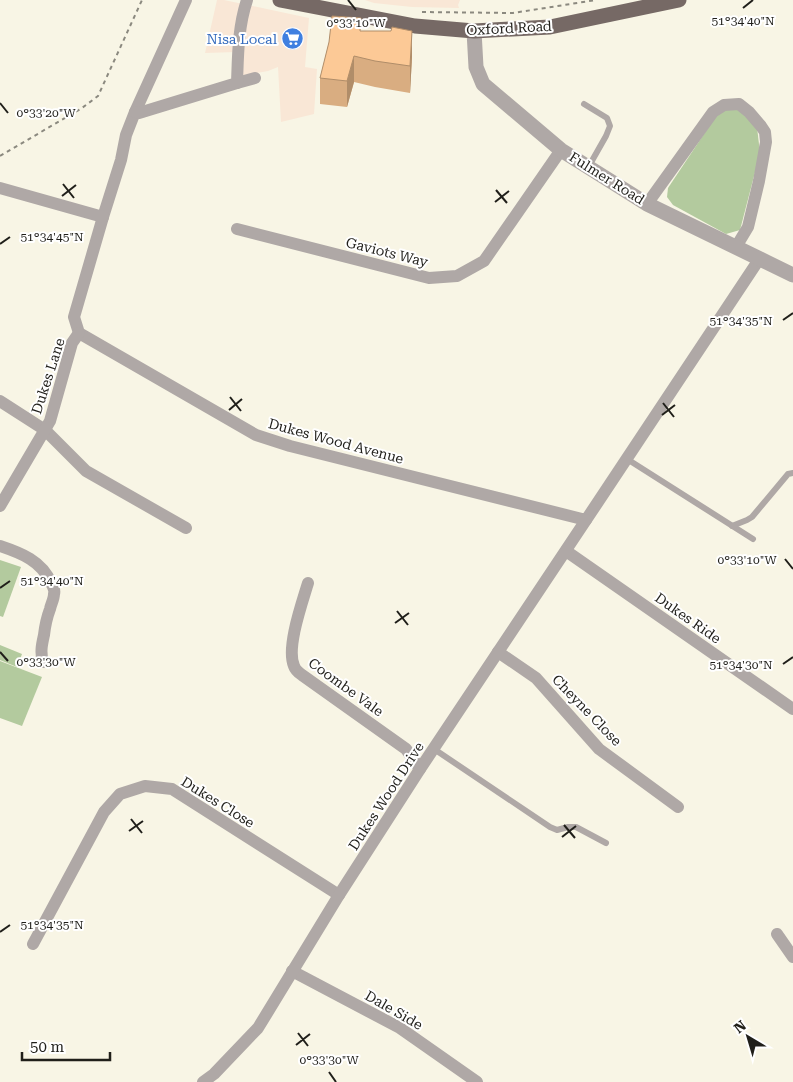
<svg xmlns="http://www.w3.org/2000/svg" width="793" height="1082" font-family="'Roboto Serif',serif">
	<style>
		.commercial { fill: #f9e7d6 }
		.green { fill: #b3ca9e }
		.lines { fill: none; stroke-linecap: round; stroke-linejoin: round }
		.path { stroke: #8b897f; stroke-width: 2; stroke-dasharray: 4 4; stroke-linecap: butt }
		.service { stroke: #afa8a6; stroke-width: 6 }
		.minor { stroke: #afa8a6; stroke-width: 12 }
		.tertiary { stroke: #afa8a6; stroke-width: 15 }
		.primary { stroke: #766965; stroke-width: 15 }
		.wall { fill: #d9ad81 }
		.shaded-wall { fill: #b08d69 }
		.building { fill: #fcc996; stroke: #b08d69 }
		.ticks { fill: none; stroke: #201f1a; stroke-width: 2 }
		.labels { text-anchor: middle; stroke-width: 4; stroke-linejoin: round; paint-order: stroke }
		.street-label { font-size: 14px; fill: #201f1a; stroke: #fff }
		.shop-label { font-size: 14px; fill: #366cbe; stroke: #fff; text-anchor: end }
		.ticks-label { font-size: 12px; text-anchor: middle; fill: #201f1a; stroke: #fff; stroke-width: 4; stroke-linejoin: round; paint-order: stroke }
	</style>
	<rect width="100%" height="100%" fill="#f8f5e5"/>
	<!-- commercial -->
	<g class="commercial">
		<path d="M217,0H224L309,18L305,67L317,69L314,114L281,122L278,67L268,71L233,77L236,52L205,53Z"/>
		<path d="M365,0H460L458,5L459,8L412,7L374,3Z"/>
	</g>
	<!-- green -->
	<g class="green">
		<path d="M729,108L742,110L757,127L760,153L740,230L726,234L673,205L667,197L668,188L718,113Z"/>
		<path d="M0,560L21,567L3,617L0,616Z"/>
		<path d="M0,645L22,654L17,667L0,660Z"/>
		<path d="M0,661L42,677L22,726L0,718Z"/>
	</g>
	<g class="lines">
		<!-- path -->
		<g class="path">
			<path d="M422,12L513,13L596,0"/>
			<path d="M0,156L82,108L98,96L142,0"/>
		</g>
		<!-- service -->
		<g class="service">
			<path d="M584,104L607,118L610,126L606,136L589,166"/>
			<path d="M627,459L753,539"/>
			<path d="M732,526L747,520L752,517L788,474L793,473"/>
			<path d="M434,749L550,827L557,830L568,827H576L606,843"/>
		</g>
		<!-- minor -->
		<g class="minor">
			<path d="M186,0L135,112L126,135L121,160L103,217L74,317L79,333L256,435L290,446L586,520L760,258"/>
			<path d="M237,83L255,78"/>
			<path d="M135,112L139,113L237,83C238,55 238,27 247,0"/>
			<path d="M0,188L103,217"/>
			<path d="M647,204L713,112L724,105L739,104L749,112L761,126L765,132L766,142L759,181L748,227L736,247"/>
			<path d="M237,229L429,278L457,276L484,261L561,150"/>
			<path d="M0,401L45,430L86,471L186,528"/>
			<path d="M0,506L50,421L72,343L79,333"/>
			<path d="M0,546C21,553 42,561 51,583C53,586 55,591 54,594C54,599 51,604 50,609C47,617 45,626 44,635C42,644 40,652 43,662"/>
			<path d="M566,551L793,709"/>
			<path d="M308,583C302,603 286,648 294,666C295,669 299,673 302,675L406,749L420,769"/>
			<path d="M498,652L536,678L599,749L678,807"/>
			<path d="M777,934L793,957"/>
			<path d="M33,944L104,812L120,794L145,786L172,789L339,895"/>
			<path d="M292,971L400,1028L477,1082"/>
			<path d="M203,1082L214,1074L258,1028L339,895L420,769L586,520"/>
		</g>
		<!-- tertiary -->
		<path class="tertiary" d="M474,31L476,67L483,84L561,150L647,204L793,275"/>
		<!-- primary -->
		<path class="primary" d="M280,0L415,26L474,31L550,27L679,0"/>
	</g>
	<!-- wall -->
	<path class="wall" d="M361,31L412,57L410,93L375,87L354,82L347,107L320,104V78Z"/>
	<!-- shaded-wall -->
	<g class="shaded-wall">
		<path d="M412,31V57L410,93V66Z"/>
		<path d="M354,56V82L347,107V81Z"/>
	</g>
	<!-- building -->
	<path class="building" d="M332,16L361,18L360,31H391L392,27L412,31L410,66L375,61L354,56L347,81L320,78L329,42Z"/>
	<!-- ticks -->
	<path class="ticks" d="M348,0L356,10M743,8L753,0M0,103L8,113M63,184L74,198M496,190L507,203M62,196L76,185M495,202L509,191M0,244L10,237M783,320L793,313M230,397L241,411M663,403L674,417M229,410L242,399M662,415L675,405M785,559L793,569M0,588L10,581M397,611L408,625M395,623L409,613M0,652L8,661M783,664L793,657M131,819L142,833M564,825L575,838M129,831L143,821M562,837L576,826M0,932L10,925M298,1033L308,1046M296,1045L310,1034M329,1072L336,1082"/>
	<!-- icons -->
	<defs>
		<symbol id="supermarket-disc" viewBox="-11 -11 22 22"><circle r="9.5" fill="#3f7fe0" stroke="#fff"/><path d="M-6-5.5h2.5l.6 2H6L4.5 2H-2.5L-4.4-4H-6ZM-1.5 3.2a1.3 1.3 0 1 0 .1 0ZM3 3.2a1.3 1.3 0 1 0 .1 0Z" fill="#fff"/></symbol>
	</defs>
	<g fill-rule="evenodd">
		<use href="#supermarket-disc" x="280" y="26" width="25" height="25"/>
	</g>
	<g class="labels">
		<!-- street labels -->
		<g class="street-label">
			<text transform="translate(509 28) rotate(-3)" y="5">Oxford Road</text>
			<text transform="translate(607 178) rotate(32)" y="5">Fulmer Road</text>
			<text transform="translate(387 252) rotate(14)" y="5">Gaviots Way</text>
			<text transform="translate(48 376) rotate(-72)" y="5">Dukes Lane</text>
			<text transform="translate(336 441) rotate(15)" y="5">Dukes Wood Avenue</text>
			<text transform="translate(688 618) rotate(35)" y="5">Dukes Ride</text>
			<text transform="translate(346 687) rotate(36)" y="5">Coombe Vale</text>
			<text transform="translate(587 710) rotate(46)" y="5">Cheyne Close</text>
			<text transform="translate(386 796) rotate(-57)" y="5">Dukes Wood Drive</text>
			<text transform="translate(218 802) rotate(32)" y="5">Dukes Close</text>
			<text transform="translate(394 1010) rotate(30)" y="5">Dale Side</text>
		</g>
		<!-- shop labels -->
		<g class="shop-label">
			<text x="277" y="44">Nisa Local</text>
		</g>
	</g>
	<g class="ticks-label">
		<text x="743" y="25">51°34'40"N</text>
		<text x="356" y="27">0°33'10"W</text>
		<text x="46" y="117">0°33'20"W</text>
		<text x="52" y="241">51°34'45"N</text>
		<text x="741" y="325">51°34'35"N</text>
		<text x="747" y="564">0°33'10"W</text>
		<text x="52" y="585">51°34'40"N</text>
		<text x="46" y="666">0°33'30"W</text>
		<text x="741" y="669">51°34'30"N</text>
		<text x="52" y="929">51°34'35"N</text>
		<text x="329" y="1064">0°33'30"W</text>
	</g>
	<!-- north arrow -->
	<g transform="translate(748 1037) rotate(322)" stroke="#ffffff" stroke-width="4" paint-order="stroke">
	<path d="M0-4L9 19L0 12L-9 19Z" fill="#201f1a"/>
	<text y="-8" font-size="14" font-weight="bold" text-anchor="middle" fill="#201f1a">N</text>
	</g>
	<!-- scale -->
	<path d="M22 1052v8h88v-8" fill="none" stroke="#201f1a" stroke-width="2.5"/>
	<text x="30" y="1052" font-size="15" fill="#201f1a" stroke="#ffffff" stroke-width="4" paint-order="stroke">50 m</text>
</svg>
